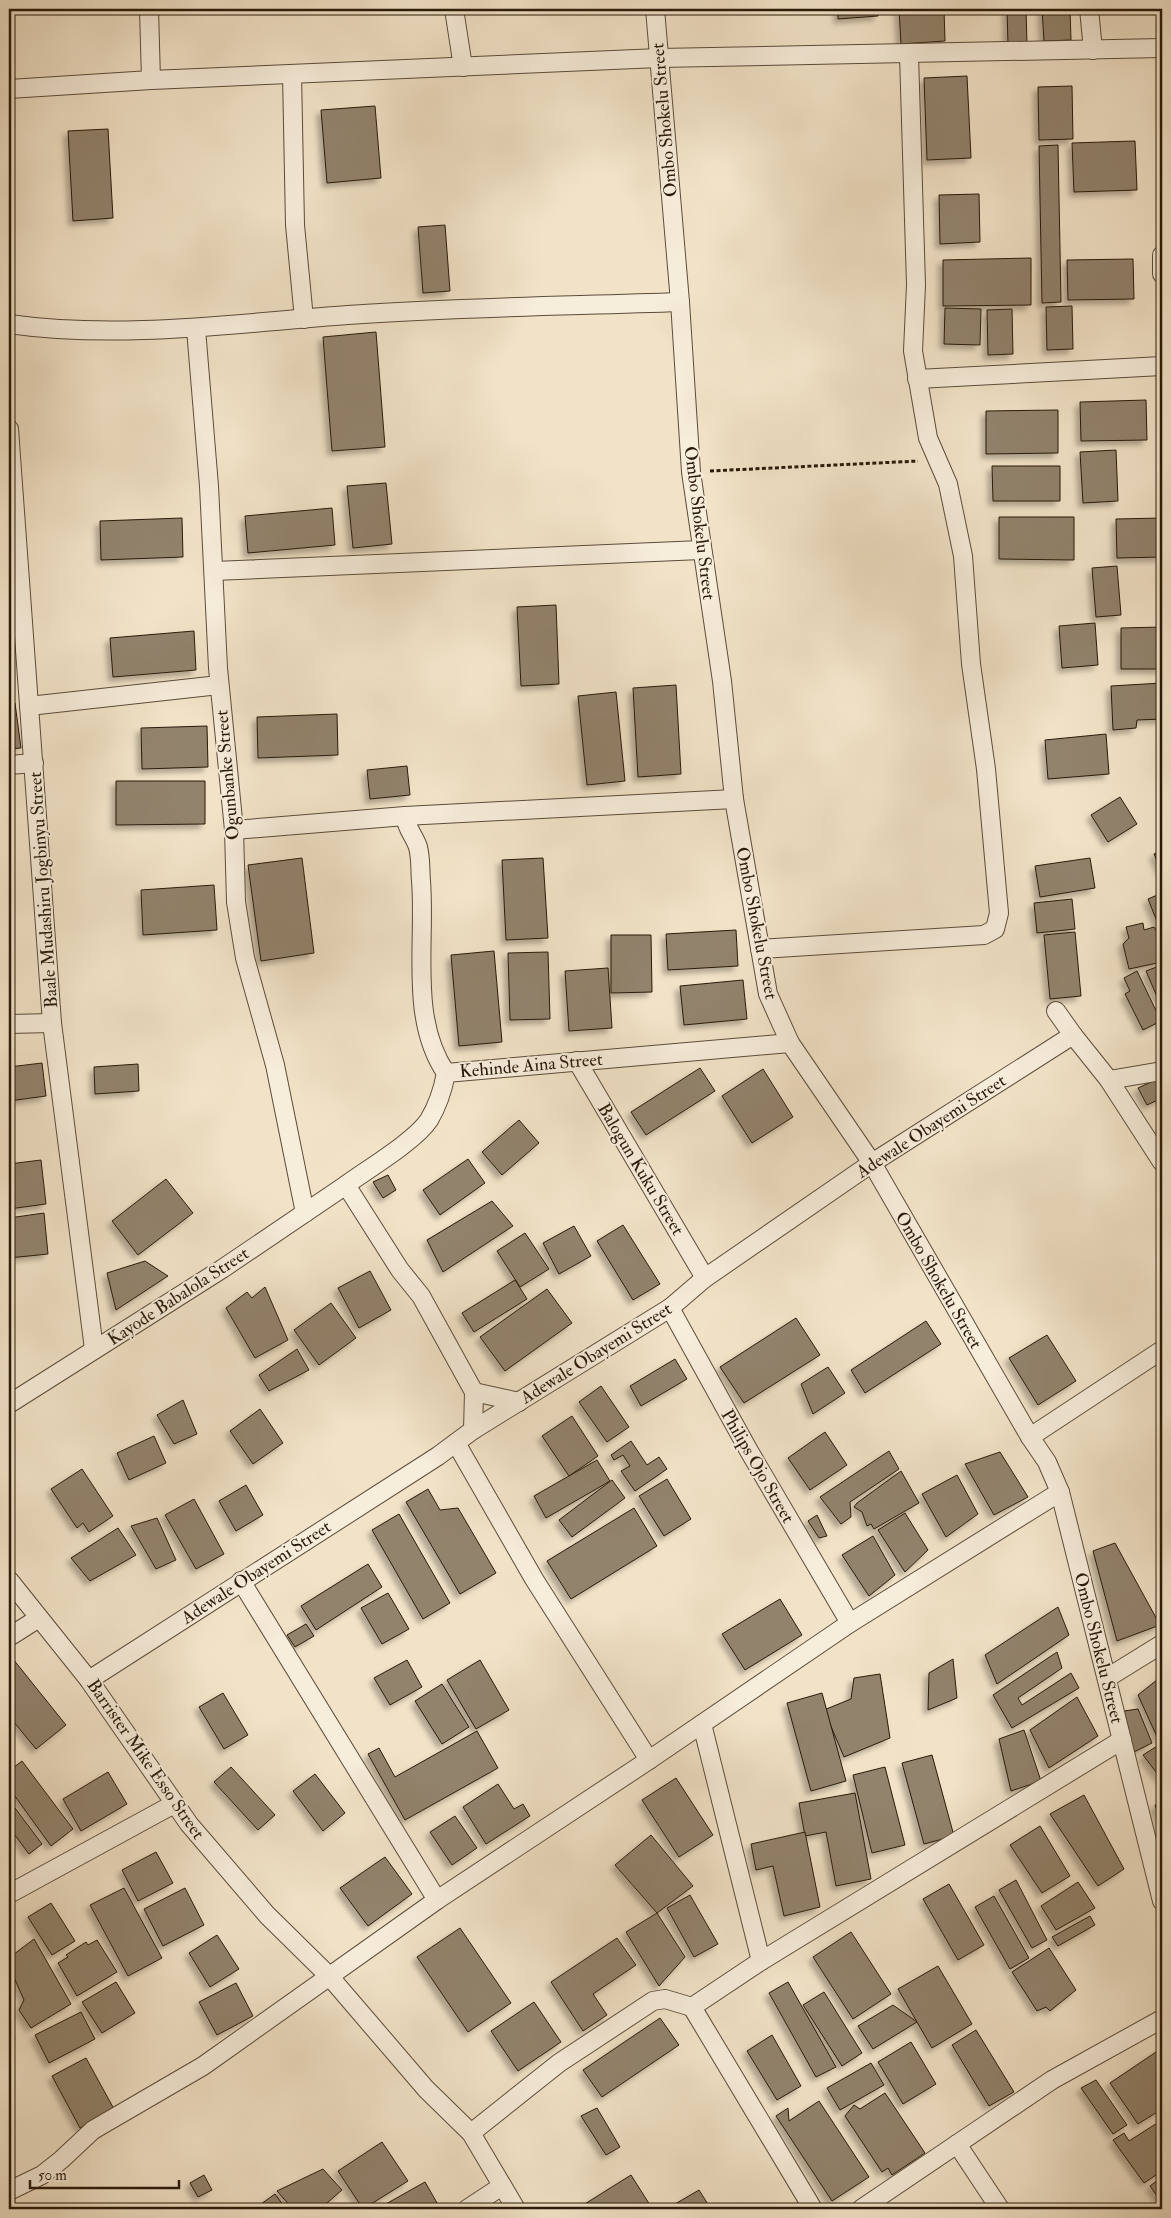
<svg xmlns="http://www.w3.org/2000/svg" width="1171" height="2218" font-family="'IM FELL Double Pica',serif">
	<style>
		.building { fill: #92836d; stroke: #291a0b; filter: url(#shadow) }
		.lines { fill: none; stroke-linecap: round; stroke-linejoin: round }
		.minor-casing { stroke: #5b4c3a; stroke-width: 20 }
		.path { stroke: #291a0b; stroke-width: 3; stroke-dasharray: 4 2.5; stroke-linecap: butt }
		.minor { stroke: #f7eddb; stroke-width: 18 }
		.labels { text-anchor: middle; stroke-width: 4; stroke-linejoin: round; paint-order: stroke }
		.street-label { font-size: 18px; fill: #291a0b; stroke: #f7eddb }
	</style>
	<defs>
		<filter id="shadow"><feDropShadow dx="-4.5" dy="4.5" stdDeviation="2.5" flood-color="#0004"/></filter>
	</defs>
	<rect width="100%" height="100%" fill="#f2e3c8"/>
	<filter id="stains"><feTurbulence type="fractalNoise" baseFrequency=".004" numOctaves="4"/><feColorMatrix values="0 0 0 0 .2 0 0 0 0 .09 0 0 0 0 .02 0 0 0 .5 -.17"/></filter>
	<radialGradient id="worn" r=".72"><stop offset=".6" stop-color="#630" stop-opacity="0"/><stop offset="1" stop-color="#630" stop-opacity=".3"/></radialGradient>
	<!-- building -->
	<g class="building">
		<path d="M838,9H878V16L838,19Z"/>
		<path d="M899,9H944L945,41L901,44Z"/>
		<path d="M1007,9H1026L1027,44L1008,45Z"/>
		<path d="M1042,9H1070L1071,40L1044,41Z"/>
		<path d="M967,76L971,158L927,160L924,78Z"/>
		<path d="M1072,86L1073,139L1039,140L1038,87Z"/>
		<path d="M375,106L381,178L327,183L321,110Z"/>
		<path d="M108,129L113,218L73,221L68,131Z"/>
		<path d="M1135,141L1137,190L1074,192L1072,143Z"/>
		<path d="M1058,145L1061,302L1042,303L1039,146Z"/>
		<path d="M979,194L980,242L940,244L939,195Z"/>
		<path d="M445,225L450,291L423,293L418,227Z"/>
		<path d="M1031,258V305L943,306V260Z"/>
		<path d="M1133,259L1134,299L1068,300L1067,260Z"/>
		<path d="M1072,306L1073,349L1047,350L1046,307Z"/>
		<path d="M945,308L981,309L980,345L944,344Z"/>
		<path d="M1012,309L1013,354L988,355L987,310Z"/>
		<path d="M376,332L385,447L332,451L323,337Z"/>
		<path d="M1146,400L1147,440L1081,441L1080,402Z"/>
		<path d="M1058,410V453L986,454V411Z"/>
		<path d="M1116,450L1118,501L1083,503L1080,452Z"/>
		<path d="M992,466H1060V501H993Z"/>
		<path d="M386,483L392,544L353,548L347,486Z"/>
		<path d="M332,508L335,545L248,553L245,516Z"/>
		<path d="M999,517H1074V560L999,559Z"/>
		<path d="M182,518L183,557L101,560L100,521Z"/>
		<path d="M1162,518V557L1117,558L1116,519Z"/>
		<path d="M1117,566L1121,615L1096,617L1092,568Z"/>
		<path d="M556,605L559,684L521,686L517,607Z"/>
		<path d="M1095,623L1098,665L1062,668L1059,626Z"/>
		<path d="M1162,627V669H1121V628Z"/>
		<path d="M194,631L196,670L113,677L110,638Z"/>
		<path d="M1162,683V719L1137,720L1136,728L1113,730L1111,686Z"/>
		<path d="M676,685L681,774L638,777L633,688Z"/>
		<path d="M616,692L625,781L587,785L578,696Z"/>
		<path d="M15,703L21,748L9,749V704Z"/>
		<path d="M337,714L338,755L258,758L257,717Z"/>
		<path d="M207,726L208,767L142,769L141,728Z"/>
		<path d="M1106,734L1109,774L1048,779L1045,740Z"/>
		<path d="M407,766L410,795L370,799L367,770Z"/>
		<path d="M116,781H205V824L116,825Z"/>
		<path d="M1120,797L1137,824L1108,842L1091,815Z"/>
		<path d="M1162,850V873L1154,854Z"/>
		<path d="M302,858L314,953L261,961L248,865Z"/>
		<path d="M543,858L548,938L506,940L502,860Z"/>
		<path d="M1090,858L1095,888L1040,897L1035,866Z"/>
		<path d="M214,885L217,930L143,935L141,890Z"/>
		<path d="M1162,893V934L1148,899Z"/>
		<path d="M1072,899L1075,929L1037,933L1034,903Z"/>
		<path d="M1143,923L1144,930L1154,927L1158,934L1162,947L1160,953L1162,962L1129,969L1123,944L1129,938L1126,927Z"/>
		<path d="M736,930L738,966L668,970L666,934Z"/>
		<path d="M1075,932L1081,996L1050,999L1044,935Z"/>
		<path d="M611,935H651L652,992L611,993Z"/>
		<path d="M494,951L502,1042L459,1046L451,955Z"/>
		<path d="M548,952L550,1019L510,1020L508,953Z"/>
		<path d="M1162,965V997L1158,999L1146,971Z"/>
		<path d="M608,968L612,1028L569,1031L565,971Z"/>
		<path d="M1137,971L1161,1021L1143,1030L1125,994L1130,991L1124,978Z"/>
		<path d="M743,980L747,1019L684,1025L680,986Z"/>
		<path d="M42,1063L46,1096L9,1101V1067Z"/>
		<path d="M138,1064L139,1091L95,1094L94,1067Z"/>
		<path d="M700,1068L715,1091L646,1135L631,1112Z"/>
		<path d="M763,1069L793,1117L752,1143L722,1096Z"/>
		<path d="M1162,1077V1098L1147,1105L1138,1088Z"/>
		<path d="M519,1120L539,1143L502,1175L482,1152Z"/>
		<path d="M468,1159L485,1183L440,1215L423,1190Z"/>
		<path d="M41,1160L46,1204L9,1209V1164Z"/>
		<path d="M388,1175L396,1190L383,1198L373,1182Z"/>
		<path d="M166,1179L193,1213L138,1255L112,1221Z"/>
		<path d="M492,1201L513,1226L443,1272L427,1240Z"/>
		<path d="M44,1213L48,1254L9,1258V1218Z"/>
		<path d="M623,1225L660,1284L633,1300L597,1241Z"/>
		<path d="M574,1226L591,1256L559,1274L543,1243Z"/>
		<path d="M525,1233L549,1269L520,1287L497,1251Z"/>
		<path d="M145,1261L168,1276L116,1310L107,1273Z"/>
		<path d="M370,1271L391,1310L359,1328L338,1288Z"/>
		<path d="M515,1280L527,1299L474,1332L462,1313Z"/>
		<path d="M265,1287L288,1340L255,1358L226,1308L247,1292L252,1298Z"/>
		<path d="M547,1289L572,1323L505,1371L480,1337Z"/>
		<path d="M331,1303L356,1338L319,1365L294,1330Z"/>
		<path d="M796,1318L820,1355L744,1403L720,1367Z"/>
		<path d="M926,1321L941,1344L865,1393L851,1370Z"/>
		<path d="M1047,1335L1076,1381L1038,1405L1009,1358Z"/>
		<path d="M297,1349L309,1370L269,1391L259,1375Z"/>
		<path d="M675,1359L687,1379L641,1406L630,1386Z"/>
		<path d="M828,1367L845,1393L813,1414L801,1384Z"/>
		<path d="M601,1386L629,1427L607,1442L579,1402Z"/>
		<path d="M183,1400L197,1434L174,1444L157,1415Z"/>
		<path d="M260,1409L283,1443L253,1464L230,1431Z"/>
		<path d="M572,1416L598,1456L569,1476L542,1436Z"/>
		<path d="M825,1432L847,1465L810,1490L788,1458Z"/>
		<path d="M154,1436L166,1463L129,1480L117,1453Z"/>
		<path d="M631,1441L647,1465L659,1457L667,1469L635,1491L621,1471L630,1466L623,1455L614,1460L611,1455Z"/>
		<path d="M889,1451L899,1469L850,1502L851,1517L841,1524L820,1497Z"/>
		<path d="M1000,1452L1028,1497L994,1515L965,1464Z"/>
		<path d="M597,1460L610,1481L546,1518L534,1496Z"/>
		<path d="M82,1469L113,1516L89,1532L83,1523L77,1528L51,1489Z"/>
		<path d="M901,1471L919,1503L874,1529L871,1524L867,1526L862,1512L854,1507L857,1503Z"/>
		<path d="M957,1475L978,1514L946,1537L922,1494Z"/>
		<path d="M667,1479L691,1519L664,1536L639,1496Z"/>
		<path d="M612,1480L625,1498L572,1537L559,1520Z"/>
		<path d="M246,1485L263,1515L236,1531L219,1501Z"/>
		<path d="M428,1489L440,1510L458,1508L496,1573L460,1594L406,1502Z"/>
		<path d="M194,1499L224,1554L196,1569L165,1515Z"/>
		<path d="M634,1508L657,1546L571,1599L547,1561Z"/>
		<path d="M905,1513L928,1550L905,1572L878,1530Z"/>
		<path d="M399,1514L450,1603L423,1619L372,1530Z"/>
		<path d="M817,1515L827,1536L819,1538L808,1521Z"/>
		<path d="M157,1518L176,1560L156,1569L131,1526Z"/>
		<path d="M118,1528L136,1555L90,1581L71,1558Z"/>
		<path d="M873,1536L895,1575L869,1596L842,1555Z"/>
		<path d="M1115,1543L1160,1625L1117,1641L1093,1551Z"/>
		<path d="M368,1564L382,1587L316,1630L301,1606Z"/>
		<path d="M388,1593L409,1629L382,1644L361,1608Z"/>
		<path d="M780,1599L802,1635L745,1670L722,1634Z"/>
		<path d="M1058,1607L1069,1635L997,1684L985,1655Z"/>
		<path d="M306,1624L314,1636L295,1647L287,1635Z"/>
		<path d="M1057,1652L1062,1668L1018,1698L1022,1705L1071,1673L1079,1688L1012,1728L993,1695Z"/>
		<path d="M13,1659L66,1725L36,1749L9,1716V1662Z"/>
		<path d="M953,1659L957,1698L928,1710L929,1673Z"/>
		<path d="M407,1660L422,1687L390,1705L374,1678Z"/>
		<path d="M480,1660L509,1710L476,1729L447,1680Z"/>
		<path d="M880,1674L890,1738L844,1757L824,1710L851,1699L854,1678Z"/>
		<path d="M1162,1676V1736L1158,1739L1138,1695Z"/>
		<path d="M442,1684L469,1727L442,1744L415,1701Z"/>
		<path d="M223,1693L248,1735L224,1749L199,1707Z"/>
		<path d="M822,1693L846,1781L811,1791L787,1703Z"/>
		<path d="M1077,1697L1098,1736L1049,1768L1030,1730Z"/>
		<path d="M1138,1709L1152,1743L1134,1752L1124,1711Z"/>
		<path d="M1024,1730L1041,1781L1011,1791L999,1739Z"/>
		<path d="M477,1731L498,1768L405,1820L368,1754L379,1748L395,1777Z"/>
		<path d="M1162,1743V1780L1143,1755Z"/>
		<path d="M932,1755L954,1836L924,1844L902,1763Z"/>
		<path d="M22,1761L73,1829L51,1846L9,1788V1771Z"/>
		<path d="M231,1767L275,1815L258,1830L214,1782Z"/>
		<path d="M885,1767L905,1845L872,1853L853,1775Z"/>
		<path d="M108,1772L127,1804L81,1831L63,1799Z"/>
		<path d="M315,1774L345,1813L323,1831L293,1791Z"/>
		<path d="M676,1778L713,1835L679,1857L642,1800Z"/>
		<path d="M498,1784L514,1809L523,1804L530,1816L486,1844L463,1807Z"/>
		<path d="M855,1793L871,1879L836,1886L826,1832L805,1836L799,1803Z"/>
		<path d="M1084,1795L1124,1869L1098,1886L1050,1814Z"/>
		<path d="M1162,1802V1827L1155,1805Z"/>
		<path d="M15,1808L42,1844L29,1854L9,1827V1813Z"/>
		<path d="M455,1816L477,1848L452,1865L430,1832Z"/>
		<path d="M1040,1826L1070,1876L1042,1893L1010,1845Z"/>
		<path d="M805,1832L820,1907L784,1916L773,1866L756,1870L751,1844Z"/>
		<path d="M651,1835L693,1886L657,1913L615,1865Z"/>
		<path d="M156,1852L173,1883L138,1901L122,1870Z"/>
		<path d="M385,1857L412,1894L368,1926L340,1888Z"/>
		<path d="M1016,1880L1047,1940L1032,1948L999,1890Z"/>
		<path d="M1078,1882L1095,1908L1056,1930L1041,1906Z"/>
		<path d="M949,1884L984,1945L958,1960L923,1899Z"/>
		<path d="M124,1888L162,1958L128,1976L90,1905Z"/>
		<path d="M185,1888L204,1925L163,1946L144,1909Z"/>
		<path d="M690,1895L718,1944L694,1957L667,1908Z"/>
		<path d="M994,1896L1029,1958L1010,1969L975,1907Z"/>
		<path d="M51,1903L75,1941L52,1955L28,1917Z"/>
		<path d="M657,1913L685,1957L659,1986L626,1932Z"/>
		<path d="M1090,1916L1095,1925L1058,1946L1052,1937Z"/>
		<path d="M460,1928L511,2003L468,2032L417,1957Z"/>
		<path d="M851,1932L891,1994L853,2019L813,1957Z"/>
		<path d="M217,1935L239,1969L210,1987L189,1953Z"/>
		<path d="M617,1938L636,1965L593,1994L607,2015L583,2031L551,1982Z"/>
		<path d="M34,1939L71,2004L31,2028L19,2010L24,2000L9,1966V1958Z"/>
		<path d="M97,1940L117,1972L77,1996L58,1963L68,1957L66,1955L86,1942L88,1945Z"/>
		<path d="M1049,1948L1076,1990L1050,2011L1046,2007L1037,2011L1012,1972Z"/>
		<path d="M938,1966L972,2024L932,2048L898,1989Z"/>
		<path d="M116,1982L135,2013L102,2033L82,2002Z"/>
		<path d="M788,1982L836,2067L816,2077L769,1993Z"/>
		<path d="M236,1983L253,2016L217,2035L199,2002Z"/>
		<path d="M824,1992L862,2053L842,2066L803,2005Z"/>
		<path d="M534,2002L561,2042L518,2071L491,2031Z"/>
		<path d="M893,2005L917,2022L873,2049L858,2026Z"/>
		<path d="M81,2012L95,2039L49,2063L35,2035Z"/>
		<path d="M660,2018L679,2045L602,2097L583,2070Z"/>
		<path d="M9,2027L15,2039L9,2042Z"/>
		<path d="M976,2030L1014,2092L989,2106L952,2045Z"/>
		<path d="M772,2035L801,2086L777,2100L747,2051Z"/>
		<path d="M911,2042L936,2084L903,2104L878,2062Z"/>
		<path d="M1162,2048V2109L1138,2124L1110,2083Z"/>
		<path d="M86,2058L114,2109L80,2128L52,2076Z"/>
		<path d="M871,2063L884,2085L840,2110L827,2088Z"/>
		<path d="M1096,2080L1127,2125L1113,2134L1081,2088Z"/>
		<path d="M885,2093L925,2153L892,2175L888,2168L882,2172L845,2116L854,2105L860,2109Z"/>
		<path d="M819,2101L869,2177L832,2201L776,2116L788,2108L789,2121Z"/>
		<path d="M597,2108L620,2147L606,2155L581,2116Z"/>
		<path d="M1162,2120V2171L1144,2183L1113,2140L1124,2133L1129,2141Z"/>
		<path d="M382,2142L408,2181L363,2209L338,2171Z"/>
		<path d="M323,2169L342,2190L320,2209H293L277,2191Z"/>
		<path d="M204,2175L212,2190L198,2197L190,2183Z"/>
		<path d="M631,2175L650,2205L643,2209H582L580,2207Z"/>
		<path d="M1162,2177V2203L1150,2186Z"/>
		<path d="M425,2182L440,2208L377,2209Z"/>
		<path d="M699,2190L711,2209H672L670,2207Z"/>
		<path d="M275,2194L286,2209H254Z"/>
	</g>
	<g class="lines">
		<defs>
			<g id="minor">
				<path d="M149,9L151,80"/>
				<path d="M454,9L463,67"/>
				<path d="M655,9L680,302L691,472L722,681L734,799L768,994L790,1043L872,1163L1030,1437L1047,1462L1060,1492L1162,1901"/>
				<path d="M1089,9L1093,50"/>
				<path d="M292,74L295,225L304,319"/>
				<path d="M9,89L151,80L659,58L1162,48"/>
				<path d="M1162,255V274"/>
				<path d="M9,324C120,340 237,323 348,315C458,307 569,306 680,302"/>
				<path d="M196,329L209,486L218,668L234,830L236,902L245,958L275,1065L305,1213"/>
				<path d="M917,379L1162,366"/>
				<path d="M9,429L52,1023L94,1349"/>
				<path d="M214,571L701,550"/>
				<path d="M29,706L219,685"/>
				<path d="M9,765L34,763"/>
				<path d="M405,816C407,830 414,835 418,847C421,858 420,871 421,881C426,943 409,1019 446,1073L790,1043"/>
				<path d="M234,830L405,816L734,799"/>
				<path d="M760,949L984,935L995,929L999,913L986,769L971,664L963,556L948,484L928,438L913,351L916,285L909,55"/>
				<path d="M9,1024L52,1023"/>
				<path d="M1073,1035L1109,1080L1162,1162"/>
				<path d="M577,1061L705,1278"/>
				<path d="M1109,1080L1162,1071"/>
				<path d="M346,1185C368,1169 415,1141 429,1120C438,1105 443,1089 446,1073"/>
				<path d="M670,1308L749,1451L850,1623"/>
				<path d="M474,1392L519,1402"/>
				<path d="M9,1404L222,1269L346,1185L400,1270L421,1296L474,1392L473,1430"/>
				<path d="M1030,1437L1162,1350"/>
				<path d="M456,1443L534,1579L649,1760"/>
				<path d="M9,1580L89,1680L189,1824L267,1915L330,1977L426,2089L471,2133L516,2209"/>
				<path d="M241,1581L437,1900"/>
				<path d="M9,1637L39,1618"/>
				<path d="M1107,1678L1162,1644"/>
				<path d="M89,1680L438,1456L473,1430L670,1308L705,1278L872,1163L1073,1035L1056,1011"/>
				<path d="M702,1724L761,1961"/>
				<path d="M9,1894L174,1804"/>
				<path d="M692,2007L813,2209"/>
				<path d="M471,2133L559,2063L653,2001L665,1999L692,2007L761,1961L1122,1740"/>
				<path d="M957,2144L1000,2209"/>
				<path d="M9,2191L42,2175L61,2160L93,2130L203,2066L437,1900L649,1760L850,1623L1060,1492"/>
				<path d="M467,2209L502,2186"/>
				<path d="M861,2209L1052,2080L1162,2019"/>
			</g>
		</defs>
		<!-- minor casing -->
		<use href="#minor" class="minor-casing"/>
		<!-- path -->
		<path class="path" d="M710,471L918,461"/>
		<!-- minor -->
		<use href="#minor" class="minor"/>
	</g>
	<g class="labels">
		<!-- street labels -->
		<g class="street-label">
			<text transform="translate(664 120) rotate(-95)" y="6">Ombo Shokelu Street</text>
			<text transform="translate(700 523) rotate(83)" y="6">Ombo Shokelu Street</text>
			<text transform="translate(227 775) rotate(-95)" y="6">Ogunbanke Street</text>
			<text transform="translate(43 890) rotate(-94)" y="6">Baale Mudashiru Jogbinyu Street</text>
			<text transform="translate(757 923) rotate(79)" y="6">Ombo Shokelu Street</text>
			<text transform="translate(531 1065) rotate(-5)" y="6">Kehinde Aina Street</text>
			<text transform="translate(931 1126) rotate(-33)" y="6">Adewale Obayemi Street</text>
			<text transform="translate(641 1169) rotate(59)" y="6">Balogun Kuku Street</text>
			<text transform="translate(939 1280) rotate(60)" y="6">Ombo Shokelu Street</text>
			<text transform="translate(178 1296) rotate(-33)" y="6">Kayode Babalola Street</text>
			<text transform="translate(596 1353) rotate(-32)" y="6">Adewale Obayemi Street</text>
			<text transform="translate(758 1466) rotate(60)" y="6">Philips Ojo Street</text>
			<text transform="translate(256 1572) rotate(-33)" y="6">Adewale Obayemi Street</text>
			<text transform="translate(1099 1648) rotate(76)" y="6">Ombo Shokelu Street</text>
			<text transform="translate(146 1759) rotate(55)" y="6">Barrister Mike Esso Street</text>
		</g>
	</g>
	<!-- margin -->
	<rect width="1171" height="2218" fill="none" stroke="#f2e3c8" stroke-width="30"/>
	<rect x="10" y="10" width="1151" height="2198" fill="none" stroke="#291a0b" stroke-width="2.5"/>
	<rect x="15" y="15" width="1141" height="2188" fill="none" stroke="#291a0b"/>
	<!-- scale -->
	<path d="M30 2180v8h149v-8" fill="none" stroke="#291a0b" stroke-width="2.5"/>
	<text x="38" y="2180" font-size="15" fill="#291a0b" stroke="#f7eddb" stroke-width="4" paint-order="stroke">50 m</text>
	<rect width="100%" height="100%" filter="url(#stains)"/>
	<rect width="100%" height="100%" fill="url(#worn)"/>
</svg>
